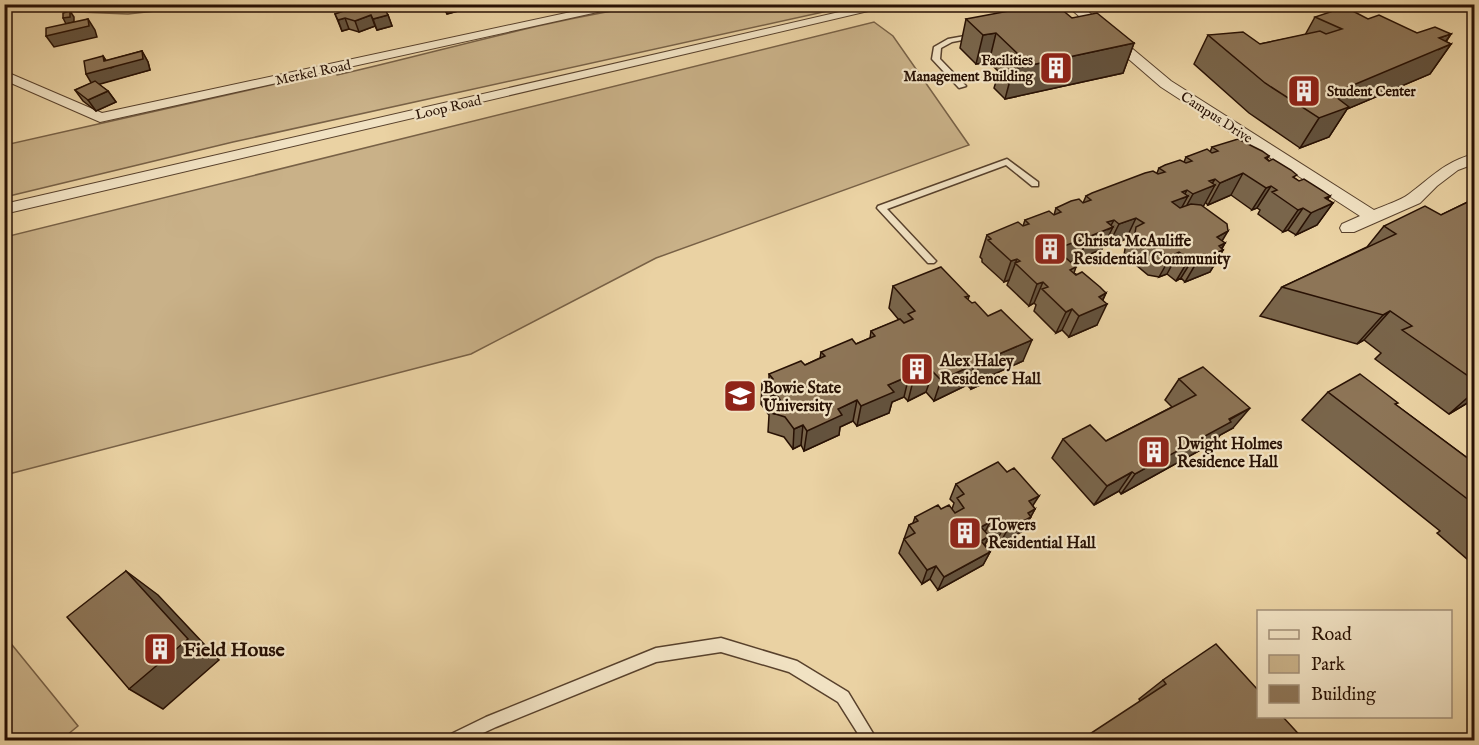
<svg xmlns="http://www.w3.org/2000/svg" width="1479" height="745" font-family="'IM FELL English',serif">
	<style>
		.green { fill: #c9b188; stroke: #786146; stroke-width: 1.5 }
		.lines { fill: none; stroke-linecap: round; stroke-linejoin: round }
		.lane-casing { stroke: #58412c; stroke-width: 3 }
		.street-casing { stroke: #58412c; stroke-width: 2 }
		.lane { fill: #f1e2c3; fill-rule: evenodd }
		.street { fill: #f1e2c3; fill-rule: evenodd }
		.wall { fill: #79654b; stroke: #281104; stroke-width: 1.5 }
		.shaded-wall { fill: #63523d; stroke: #281104; stroke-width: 1.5 }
		.building { fill: #8d7557; stroke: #281104; stroke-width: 1.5 }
		.labels { text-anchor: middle; stroke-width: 4.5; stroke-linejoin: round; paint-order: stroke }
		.far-poi-label { font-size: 14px; font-weight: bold; fill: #281104; stroke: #f1e2c3; text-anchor: end }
		.far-street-label { font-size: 14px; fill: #281104; stroke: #f1e2c3 }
		.poi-label { font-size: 16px; font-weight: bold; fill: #281104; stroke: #f1e2c3; text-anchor: start }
		.near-poi-label { font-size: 20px; font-weight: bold; fill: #281104; stroke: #f1e2c3; text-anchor: start }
	</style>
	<rect width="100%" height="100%" fill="#ead2a3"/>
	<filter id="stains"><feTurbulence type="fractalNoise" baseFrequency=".00333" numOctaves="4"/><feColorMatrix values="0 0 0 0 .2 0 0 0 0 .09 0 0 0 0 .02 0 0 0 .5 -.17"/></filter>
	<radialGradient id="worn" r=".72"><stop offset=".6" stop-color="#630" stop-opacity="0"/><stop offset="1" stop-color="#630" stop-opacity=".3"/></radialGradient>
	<!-- green -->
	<g class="green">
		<path d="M656,4L855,5L233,142L5,197V145L333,71L337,75C443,51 547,19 656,4Z"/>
		<path d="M4,5H210L128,14L5,9Z"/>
		<path d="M874,22L893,36L969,145L656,258L471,354L5,475V237Z"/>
		<path d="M4,635L78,726L61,740H5Z"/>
	</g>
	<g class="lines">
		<defs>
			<g id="lane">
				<path d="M976,34L979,36L978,37L952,42L941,48L940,59L966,86L959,88L932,59L934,47L948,39Z"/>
				<path d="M1007,159L1038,182V186H1032L1006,165L887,209L934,259L936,261L934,263H928L877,208L878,206Z"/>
				<path d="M721,638L797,661L848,692L877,740H862L838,702L789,672L721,652L656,662L496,727L468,740H447L449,735L486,717L656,648Z"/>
			</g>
			<g id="street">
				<path d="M608,4H634L100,122L4,80V71L102,113Z"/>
				<path d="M874,4H898L4,214V204Z"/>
				<path d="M1065,4H1079L1171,81L1374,210C1385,205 1400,201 1409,194C1432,177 1444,162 1474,154V164L1458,170L1437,186L1420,203L1354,232H1342L1340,228L1342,224L1360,216L1161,87Z"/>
			</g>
		</defs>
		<!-- lane casing -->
		<use href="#lane" class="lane-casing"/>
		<!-- street casing -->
		<use href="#street" class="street-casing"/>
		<!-- lane -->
		<use href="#lane" class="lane"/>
		<!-- street -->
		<use href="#street" class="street"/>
	</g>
	<!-- wall -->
	<g class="wall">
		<path d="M441,4H465L461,5L462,10L447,14Z"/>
		<path d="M335,14L388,15L392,26L377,30L375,26L359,32L349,29L342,31Z"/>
		<path d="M1315,17L1368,19L1417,33L1451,34L1446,42L1451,44L1430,74L1347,109L1329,137L1300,148L1249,113L1194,64L1208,35L1260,44L1305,35Z"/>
		<path d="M1072,18L1134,43L1123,73L1005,99L994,88L999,72L989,62L976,64L960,48L966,19Z"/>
		<path d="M142,51L148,62L150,70L98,84L108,91L116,102L96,111L83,101L75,90L92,83L103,56L106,61Z"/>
		<path d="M1212,147L1269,156L1267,159L1299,181L1330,196L1327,199L1333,203L1317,225L1296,235L1288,230L1283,232L1258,214L1260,210L1257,208L1252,210L1231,195L1208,205L1205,202L1203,206L1222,241L1225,243L1222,249L1223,250L1210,272L1185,282L1181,278L1176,281L1167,274L1159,277L1148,275L1124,255L1125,249L1128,242L1126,239L1108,246L1105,243L1102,249L1079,259L1076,256L1073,261L1070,262L1076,267L1074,273L1106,293L1103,300L1097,325L1069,337L1062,330L1056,333L1034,311L1036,305L1034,303L1029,306L1007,285L1009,280L1004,282L982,262V259L980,257L987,235L1023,226L1025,220L1054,215L1056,208L1083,203L1086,196L1157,173L1159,168L1184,162L1186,157L1210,152Z"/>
		<path d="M1474,199V399L1449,414L1375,359L1381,353L1364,340L1357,344L1260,316L1282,287L1367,247L1384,226L1441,215Z"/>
		<path d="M893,286L969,296L968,300L1023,361L992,375L989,381L971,389L967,385L934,401L926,392L908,401L904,397L892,402L889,413L857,426L853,421L840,427L839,435L804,451L801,445L793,449L784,437L768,432L769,415L761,404L762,383L769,380V374L805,365L820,358L821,352L856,344L870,338L871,331L899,320L889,308Z"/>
		<path d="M1179,379L1233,428L1220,435L1215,442L1121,494L1119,491L1094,505L1052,458L1063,439L1106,441L1172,407L1165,400Z"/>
		<path d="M1328,392L1396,405L1474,463V565L1437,533L1440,531L1302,420Z"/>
		<path d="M956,484L1033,506L1035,509L1023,531L1000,543L997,540L990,543L987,541L985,545L990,552L983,565L938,590L930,579L922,584L899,553L909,525L913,523L915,517L941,509H952L954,503L950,499Z"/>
		<path d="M1163,680L1305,741L1140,701L1139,699Z"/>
	</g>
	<!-- shaded-wall -->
	<g class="shaded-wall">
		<path d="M444,4H465L461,5L462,10L447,14Z"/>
		<path d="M70,11L74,17V22L66,24L63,18Z"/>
		<path d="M371,15L375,26L359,32L355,21Z"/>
		<path d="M388,15L392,26L377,30L373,19Z"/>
		<path d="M345,18L349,29L342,31L338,20Z"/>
		<path d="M88,19L95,30L97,37L54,47L46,36Z"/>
		<path d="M996,33L989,62L976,64L983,35Z"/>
		<path d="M1451,34L1440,49L1451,44L1430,74L1347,109L1329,137L1300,148L1319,118L1332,94L1439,38Z"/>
		<path d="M1134,43L1123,73L1005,99L1013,69Z"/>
		<path d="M142,51L148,62L150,70L93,86L86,74L104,61L103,56L111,68Z"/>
		<path d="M108,91L116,102L96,111L88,100Z"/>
		<path d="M1243,173L1231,195L1208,205L1220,183Z"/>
		<path d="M1215,179L1210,187L1215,185L1203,207L1181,216L1193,194L1209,181Z"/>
		<path d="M1271,186L1257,208L1252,210L1266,188Z"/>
		<path d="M1187,190L1183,198L1188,196L1176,218L1172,202L1182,192Z"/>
		<path d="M1330,196L1320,209L1333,203L1317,225L1296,235L1311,213L1325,198Z"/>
		<path d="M1303,208L1288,230L1283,232L1298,210Z"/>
		<path d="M1136,218L1126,239L1108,246L1119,224Z"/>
		<path d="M1114,220L1109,229L1113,227L1102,249L1079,259L1088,237L1107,222Z"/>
		<path d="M1228,231L1219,246L1225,243L1220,251L1223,250L1210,272L1185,282L1198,260L1217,237Z"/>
		<path d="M1083,232L1079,241L1083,239L1073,261L1047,271L1056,249L1077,235Z"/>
		<path d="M1179,252L1167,274L1159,277L1171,256Z"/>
		<path d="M1194,257L1181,278L1176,281L1189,259Z"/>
		<path d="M1017,259L1009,280L1004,282L1011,261Z"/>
		<path d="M1043,282L1034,303L1029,306L1037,284Z"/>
		<path d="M1106,293L1099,307L1107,304L1097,325L1069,337L1079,316L1099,297Z"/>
		<path d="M1072,309L1062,330L1056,333L1066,312Z"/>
		<path d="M1390,311L1364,340L1357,344L1383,315Z"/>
		<path d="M1032,340L1023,361L992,375L989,381L971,389L978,368L994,356Z"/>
		<path d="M975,364L967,385L934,401L941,380Z"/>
		<path d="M933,372L926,392L908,401L913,381Z"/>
		<path d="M909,376L904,397L892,402L889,413L857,426L861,406L888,385Z"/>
		<path d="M1474,392V399L1449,414Z"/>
		<path d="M776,394L775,414L770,413L771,396Z"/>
		<path d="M857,400L853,421L840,427L839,435L804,451L807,431L838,409Z"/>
		<path d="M1250,408L1233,428L1220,435L1215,442L1121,494L1135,474Z"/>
		<path d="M803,425L801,445L793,449L794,429Z"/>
		<path d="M1132,472L1119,491L1094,505L1107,486Z"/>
		<path d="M1039,496L1030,510L1029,501Z"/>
		<path d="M1035,509L1023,531L1000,543L1008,529L1028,513Z"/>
		<path d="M990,522L983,536L981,527Z"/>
		<path d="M1005,525L997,540L990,543L997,529Z"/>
		<path d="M989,536L982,550L981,541Z"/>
		<path d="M990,552L983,565L938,590L944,577Z"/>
		<path d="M936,566L930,579L922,584L927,570Z"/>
		<path d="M126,571L158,595L219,660L163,709L129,689Z"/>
	</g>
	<!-- building -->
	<g class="building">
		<path d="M382,4L388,15L373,19L371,15L355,21L345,18L338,20L335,14L350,9L351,5Z"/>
		<path d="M1046,4H1055L1072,18L1097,13L1134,43L1013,69L1002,59L1020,56L996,33L983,35L966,19Z"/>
		<path d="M1345,7L1368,19L1379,15L1417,33L1435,27L1451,34L1439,38L1451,44L1332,94L1349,107L1319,118L1265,83L1208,35L1243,32L1260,44L1320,31L1326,34L1342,29L1315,17Z"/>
		<path d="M70,11V17L63,18V13Z"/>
		<path d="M88,19L89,26L46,36V28Z"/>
		<path d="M142,51L143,59L86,74L84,61L103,56L104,61Z"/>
		<path d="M95,81L108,91L88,100L75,90Z"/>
		<path d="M1238,139L1262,151L1269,156L1265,158L1269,161L1273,159L1291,170L1297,175L1293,177L1299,181L1304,179L1323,191L1330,196L1325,198L1333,203L1311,213L1303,208L1298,210L1272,192L1277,190L1271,186L1266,188L1243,173L1220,183L1215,179L1209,181L1215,185L1193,194L1187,190L1182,192L1188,196L1172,202L1180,208L1191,204L1201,205L1227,224L1228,231L1217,237L1225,243L1219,246L1223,250L1198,260L1194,257L1189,259L1179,252L1171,256L1160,253L1135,233L1136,227L1144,223L1136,218L1119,224L1114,220L1107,222L1113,227L1088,237L1083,232L1077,235L1083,239L1056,249L1076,267L1070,270L1076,275L1082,272L1100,287L1106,293L1099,297L1107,304L1079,316L1072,309L1066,312L1042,289L1048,287L1043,282L1037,284L1015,263L1020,261L1017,259L1011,261L988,240L991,239L987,235L1018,222L1023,226L1029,224L1025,220L1049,211L1054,215L1061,212L1056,208L1071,201L1079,199L1083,203L1091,200L1086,196L1092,193L1145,173L1153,171L1158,174L1165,172L1159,168L1165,165L1180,160L1186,163L1192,161L1186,157L1207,149L1212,153L1218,151L1212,147Z"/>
		<path d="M1474,199V380L1402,330L1412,326L1390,311L1383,315L1282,287L1396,234L1384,226L1425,206L1441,215Z"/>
		<path d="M941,267L969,296L965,297L972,303L975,302L988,316L1001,310L1032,340L994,356L997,360L978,368L975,364L941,380L933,372L913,381L909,376L888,385L894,392L861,406L857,400L838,409L842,415L807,431L803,425L794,429L785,417L769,412L772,405L781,401L776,394L771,396L762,383L773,379L769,374L801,361L805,365L825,356L821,352L852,339L856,344L875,336L871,331L900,319L904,323L913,319L908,314L915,311L893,286Z"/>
		<path d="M1203,367L1250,408L1229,419L1231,422L1135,474L1132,472L1107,486L1063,439L1090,425L1106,441L1196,395L1179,379Z"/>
		<path d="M1360,374L1398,403L1395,404L1474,463V504L1328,392Z"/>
		<path d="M998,462L1007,472L1014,468L1039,496L1029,501L1035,509L1028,513L1031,517L1008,529L1005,525L997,529L990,522L981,527L989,536L981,541L990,552L944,577L936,566L927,570L904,539L915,533L909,525L918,521L915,517L938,505L941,509L949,505L955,513L964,508L957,498L964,494L956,484Z"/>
		<path d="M126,571L188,639L129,689L67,617Z"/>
		<path d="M1216,644L1258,690V717H1283L1305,741H1079L1166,684L1163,680Z"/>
	</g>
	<!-- icons -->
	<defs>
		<symbol id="building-square" viewBox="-11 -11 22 22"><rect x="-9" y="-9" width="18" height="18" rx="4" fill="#8f2418" stroke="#f1e2c3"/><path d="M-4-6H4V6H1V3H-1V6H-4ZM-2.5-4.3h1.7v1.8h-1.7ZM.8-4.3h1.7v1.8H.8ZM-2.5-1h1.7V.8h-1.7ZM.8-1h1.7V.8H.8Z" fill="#fff"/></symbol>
		<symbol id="university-square" viewBox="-11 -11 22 22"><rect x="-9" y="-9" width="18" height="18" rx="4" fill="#8f2418" stroke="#f1e2c3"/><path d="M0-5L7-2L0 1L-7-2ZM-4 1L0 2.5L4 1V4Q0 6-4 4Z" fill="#fff"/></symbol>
	</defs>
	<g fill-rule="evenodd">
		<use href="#building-square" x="1037" y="49" width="38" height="38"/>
		<use href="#building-square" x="1285" y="72" width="38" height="38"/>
		<use href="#building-square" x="1031" y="230" width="38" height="38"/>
		<use href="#building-square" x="898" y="350" width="38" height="38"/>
		<use href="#university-square" x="721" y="377" width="38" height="38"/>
		<use href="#building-square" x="1135" y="433" width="38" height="38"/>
		<use href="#building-square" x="946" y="514" width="38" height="38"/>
		<use href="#building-square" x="141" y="630" width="38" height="38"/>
	</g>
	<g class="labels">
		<!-- far-poi labels -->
		<g class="far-poi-label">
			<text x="1033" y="65">Facilities<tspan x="1033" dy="16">Management Building</tspan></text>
			<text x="1327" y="96" text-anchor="start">Student Center</text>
		</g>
		<!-- far-street labels -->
		<g class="far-street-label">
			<text transform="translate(313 72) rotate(-12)" y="5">Merkel Road</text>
			<text transform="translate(448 107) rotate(-13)" y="5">Loop Road</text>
			<text transform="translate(1217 117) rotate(33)" y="5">Campus Drive</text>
		</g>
		<!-- poi labels -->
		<g class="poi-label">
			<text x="1073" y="246">Christa McAuliffe<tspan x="1073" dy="18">Residential Community</tspan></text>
			<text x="940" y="366">Alex Haley<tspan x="940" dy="18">Residence Hall</tspan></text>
			<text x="763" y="393">Bowie State<tspan x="763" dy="18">University</tspan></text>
			<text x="1177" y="449">Dwight Holmes<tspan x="1177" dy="18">Residence Hall</tspan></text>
			<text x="988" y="530">Towers<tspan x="988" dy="18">Residential Hall</tspan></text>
		</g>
		<!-- near-poi labels -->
		<g class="near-poi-label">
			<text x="183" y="656">Field House</text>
		</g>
	</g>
	<!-- margin -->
	<rect width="1479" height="745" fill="none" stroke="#ead2a3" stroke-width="24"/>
	<rect x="6" y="6" width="1467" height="733" fill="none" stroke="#281104" stroke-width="3"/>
	<rect x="12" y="12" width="1455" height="721" fill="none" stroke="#281104" stroke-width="1.5"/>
	<!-- legend -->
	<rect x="1257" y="610" width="195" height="108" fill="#f1e2c3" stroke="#a18e77" stroke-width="1.5"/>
	<rect x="1269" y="630" width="30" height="9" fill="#f1e2c3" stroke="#a18e77" stroke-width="1.5"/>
	<text x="1311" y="640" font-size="18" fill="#281104">Road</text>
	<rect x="1269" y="655" width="30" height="18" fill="#c9b188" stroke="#a18e77" stroke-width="1.5"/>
	<text x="1311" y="670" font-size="18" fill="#281104">Park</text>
	<rect x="1269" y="685" width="30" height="18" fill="#8d7557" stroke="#a18e77" stroke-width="1.5"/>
	<text x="1311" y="700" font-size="18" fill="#281104">Building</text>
	<rect width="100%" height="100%" filter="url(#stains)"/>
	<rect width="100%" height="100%" fill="url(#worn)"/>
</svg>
